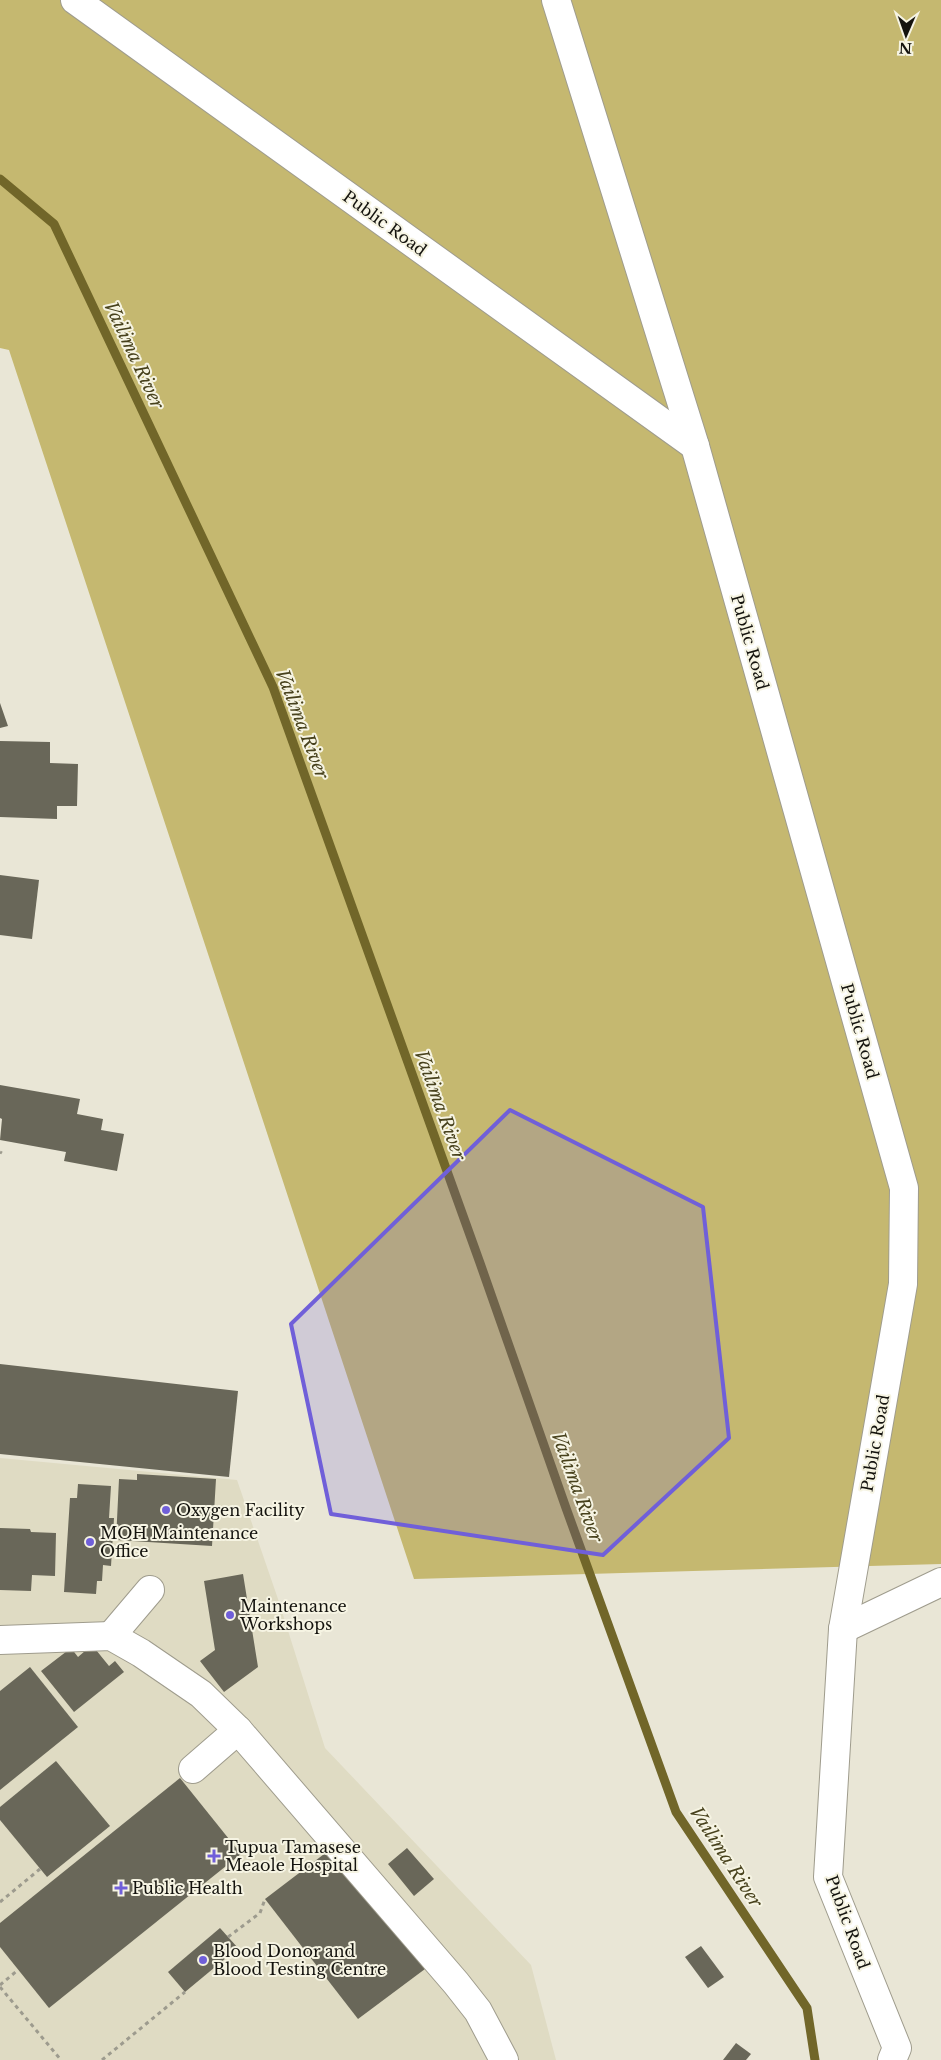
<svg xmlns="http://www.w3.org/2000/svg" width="941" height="2060" font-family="'Libre Baskerville',serif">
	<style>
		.built { fill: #dfdbc3 }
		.green { fill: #c5b870 }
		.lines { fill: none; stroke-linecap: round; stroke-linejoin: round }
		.stream { stroke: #716629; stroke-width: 9 }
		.building { fill: #696759 }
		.minor-casing { stroke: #9f9c8d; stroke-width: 30 }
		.path { stroke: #9d9b8e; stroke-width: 3; stroke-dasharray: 4 4; stroke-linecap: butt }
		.minor { stroke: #fff; stroke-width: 28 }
		.marked { fill: #705fd9; fill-opacity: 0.2; stroke: #705fd9; stroke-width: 4; stroke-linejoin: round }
		.poi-dot { fill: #705fd9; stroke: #f6f4e3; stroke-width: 2 }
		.labels { text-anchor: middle; stroke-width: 4; stroke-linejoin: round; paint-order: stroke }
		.street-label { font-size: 16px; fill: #14130e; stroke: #f6f4e3 }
		.poi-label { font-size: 16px; fill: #14130e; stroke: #f6f4e3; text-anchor: start }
		.water-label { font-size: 18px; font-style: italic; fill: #47411c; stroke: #f6f4e3 }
	</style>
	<rect width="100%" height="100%" fill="#e9e6d6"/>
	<!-- built -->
	<path class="built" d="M0,1458L237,1480L278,1599L325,1748L531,1965L556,2060H0Z"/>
	<!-- green -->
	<path class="green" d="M0,0H941V1564L414,1579L9,350L0,348Z"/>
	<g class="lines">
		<!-- stream -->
		<path class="stream" d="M0,179L54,224L273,687L480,1263L566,1508L676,1812L807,2008L815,2060"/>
	</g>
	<!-- building -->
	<g class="building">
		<path d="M0,703L8,726L0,728Z"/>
		<path d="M0,741L50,742V763L78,764L77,806H57V819L0,817Z"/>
		<path d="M0,875L39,880L32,939L0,935Z"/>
		<path d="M0,1085L80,1099L77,1114L103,1119L101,1130L124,1134L117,1171L64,1161L66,1152L0,1140L2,1119L0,1118Z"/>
		<path d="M0,1364L238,1391L229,1477L0,1454Z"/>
		<path d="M137,1474L216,1479L212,1546L116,1540L119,1479L137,1480Z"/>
		<path d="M78,1484L111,1486L109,1518H114L111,1566L103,1565L102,1581H97L96,1594L64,1592L70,1498H77Z"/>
		<path d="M0,1528L30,1529L31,1532L56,1533L55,1576L32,1575L31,1591L0,1590Z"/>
		<path d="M243,1574L258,1667L224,1692L200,1661L215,1650L204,1581Z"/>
		<path d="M92,1645L109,1666L115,1661L124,1672L74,1712L41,1671L71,1648L78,1657Z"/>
		<path d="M30,1667L78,1727L0,1790V1691Z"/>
		<path d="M56,1761L110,1826L47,1877L0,1820V1807Z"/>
		<path d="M180,1778L241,1854L49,2008L0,1947V1923Z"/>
		<path d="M332,1848L425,1969L358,2019L265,1899Z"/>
		<path d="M407,1848L434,1879L414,1896L388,1864Z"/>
		<path d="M220,1928L238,1948L185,1992L168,1972Z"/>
		<path d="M701,1946L724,1977L708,1988L685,1957Z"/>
		<path d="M736,2043L751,2054L746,2060H723Z"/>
	</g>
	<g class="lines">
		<defs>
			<g id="minor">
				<path d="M75,0L695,446"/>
				<path d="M556,0L695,446L904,1188L903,1284L843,1629L828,1877L897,2048L892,2060"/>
				<path d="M843,1629L941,1582"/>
				<path d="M111,1636L150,1590"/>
				<path d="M0,1640L111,1636L141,1653L201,1694L238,1730L456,1983L478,2011L504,2060"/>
				<path d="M193,1769L238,1730"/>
			</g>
		</defs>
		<!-- minor casing -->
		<use href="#minor" class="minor-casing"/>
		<!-- path -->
		<g class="path">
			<path d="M0,1152L2,1153"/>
			<path d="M0,1902L40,1869"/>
			<path d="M228,1937L260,1913L265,1899"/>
			<path d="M0,1985L18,1970"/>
			<path d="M0,1987L61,2060"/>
			<path d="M102,2060L185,1992"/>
		</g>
		<!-- minor -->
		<use href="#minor" class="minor"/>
	</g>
	<!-- marked area -->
	<path class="marked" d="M510,1110L703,1207L729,1438L603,1555L331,1514L291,1324Z"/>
	<!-- markers -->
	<g class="poi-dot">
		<circle cx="166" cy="1510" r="5"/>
		<circle cx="90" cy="1542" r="5"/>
		<circle cx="230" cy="1615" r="5"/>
		<path d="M211.5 1848.5h5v5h5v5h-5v5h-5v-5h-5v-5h5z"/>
		<path d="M118.5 1880.5h5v5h5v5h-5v5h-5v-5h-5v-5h5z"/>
		<circle cx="203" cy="1960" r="5"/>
	</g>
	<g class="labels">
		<!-- street labels -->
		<g class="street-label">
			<text transform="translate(385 223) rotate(36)" y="6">Public Road</text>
			<text transform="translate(750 642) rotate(74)" y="6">Public Road</text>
			<text transform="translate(860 1031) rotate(74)" y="6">Public Road</text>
			<text transform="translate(875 1443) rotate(-80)" y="6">Public Road</text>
			<text transform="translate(848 1922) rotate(70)" y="6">Public Road</text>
		</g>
		<!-- poi labels -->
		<g class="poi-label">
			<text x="176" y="1516">Oxygen Facility</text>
			<text x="100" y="1539">MOH Maintenance<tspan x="100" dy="18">Office</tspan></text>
			<text x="240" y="1612">Maintenance<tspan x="240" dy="18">Workshops</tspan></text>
			<text x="225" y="1853">Tupua Tamasese<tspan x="225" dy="18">Meaole Hospital</tspan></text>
			<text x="132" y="1894">Public Health</text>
			<text x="213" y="1957">Blood Donor and<tspan x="213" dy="18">Blood Testing Centre</tspan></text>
		</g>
		<!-- water labels -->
		<g class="water-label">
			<text transform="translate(134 355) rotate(65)" y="6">Vailima River</text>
			<text transform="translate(302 724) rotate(69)" y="6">Vailima River</text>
			<text transform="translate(440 1105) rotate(70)" y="6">Vailima River</text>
			<text transform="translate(577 1487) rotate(70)" y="6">Vailima River</text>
			<text transform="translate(726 1857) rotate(57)" y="6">Vailima River</text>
		</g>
	</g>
	<!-- north arrow -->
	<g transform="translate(906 35) rotate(182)" stroke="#f6f4e3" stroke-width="4" paint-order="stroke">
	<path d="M0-4L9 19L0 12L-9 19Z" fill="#14130e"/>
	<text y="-8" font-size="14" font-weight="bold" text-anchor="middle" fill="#14130e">N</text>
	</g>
</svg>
